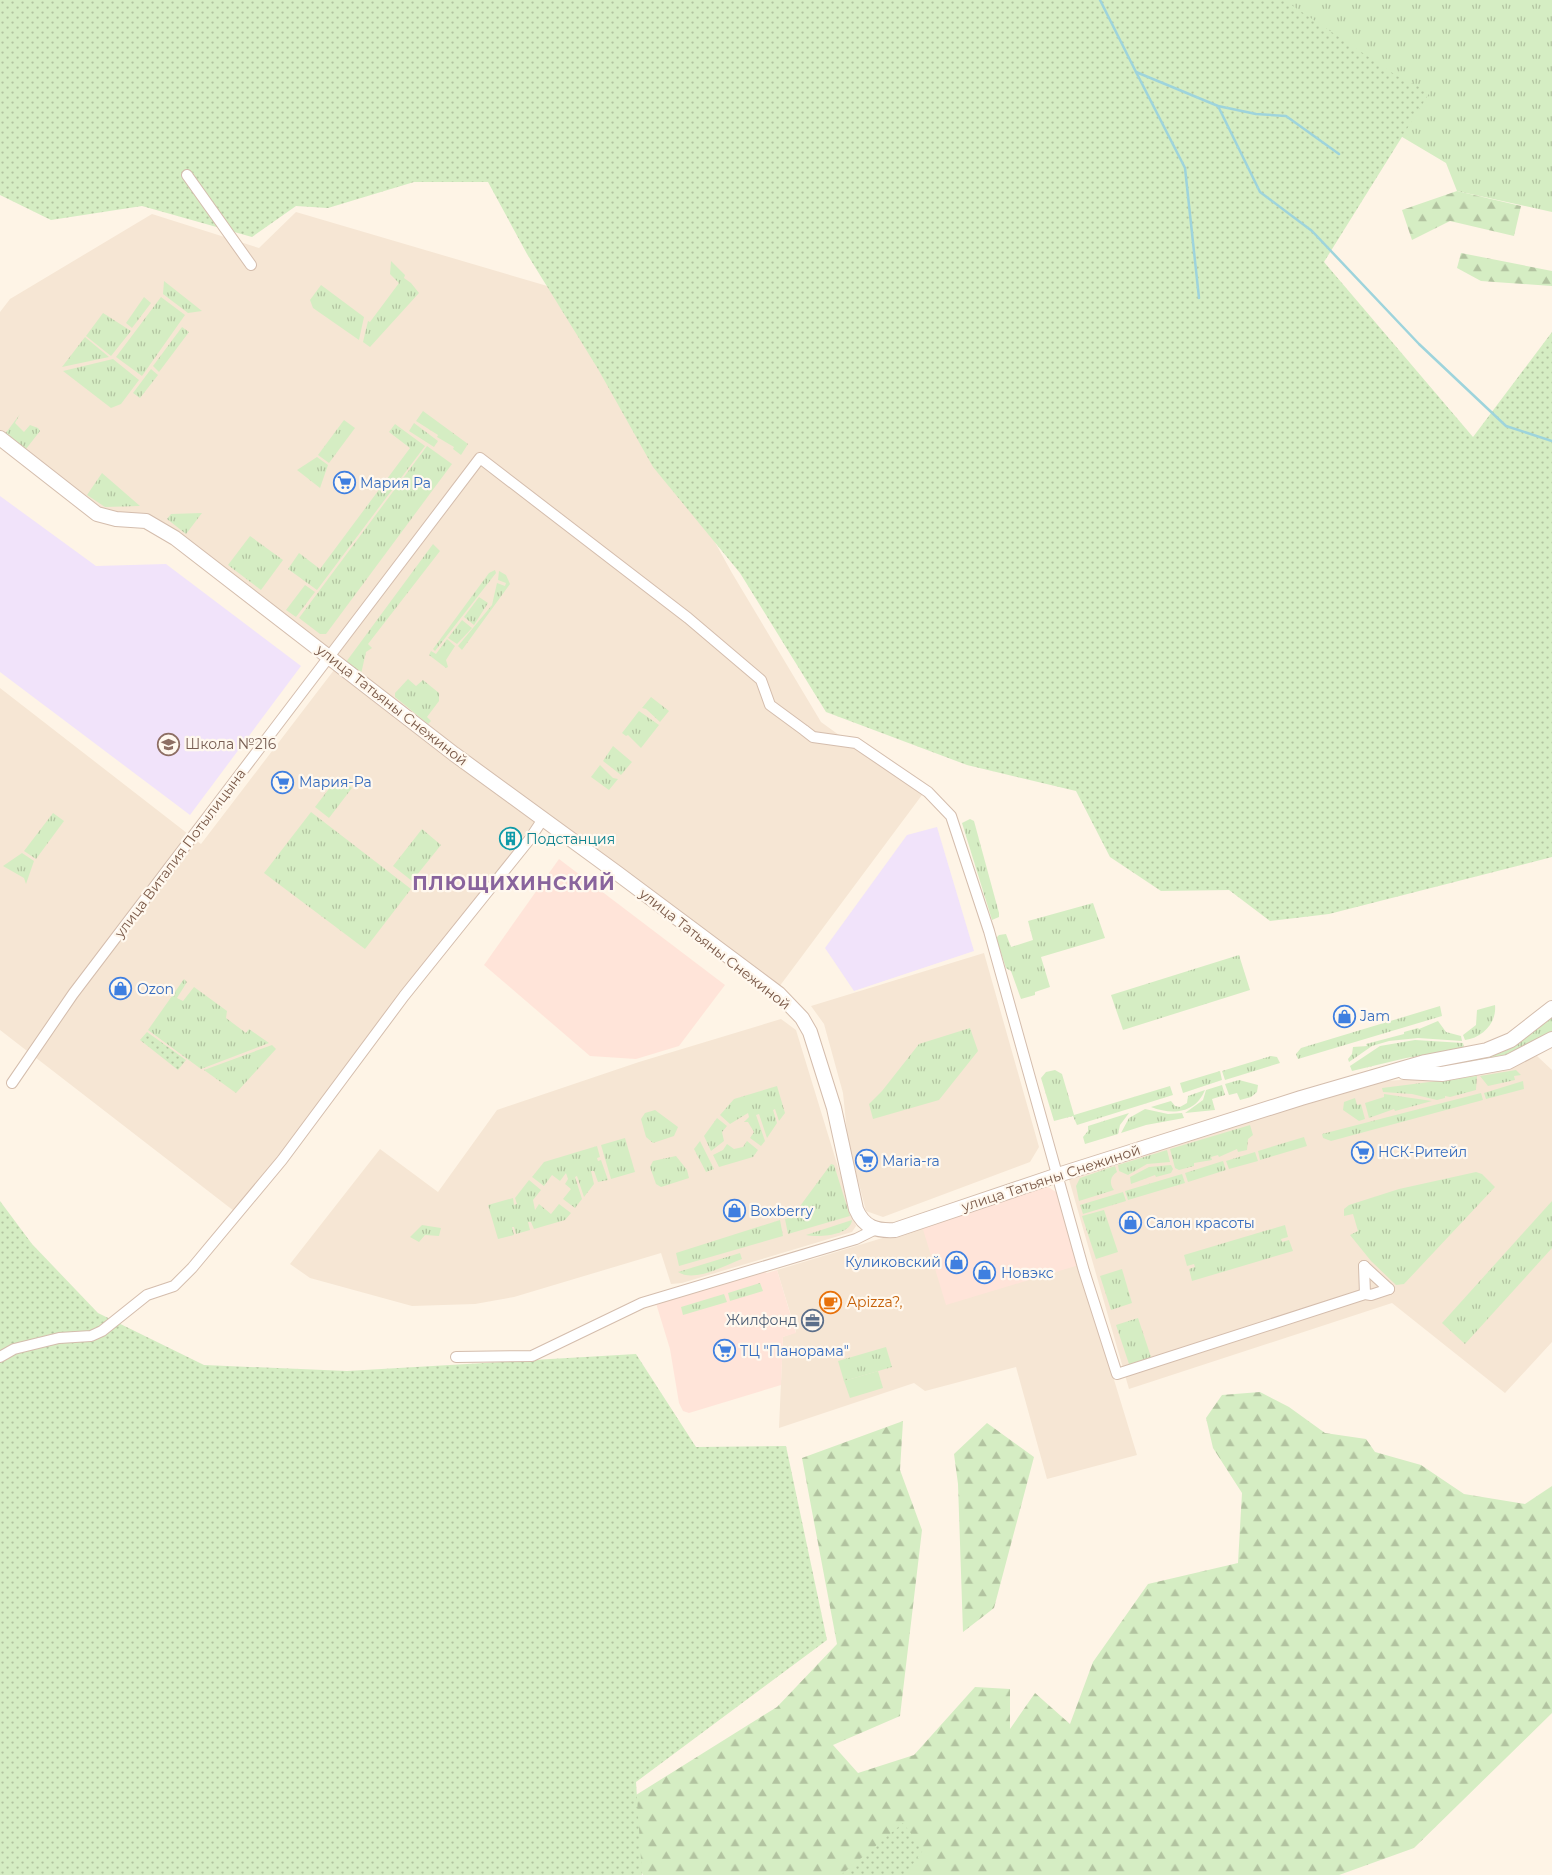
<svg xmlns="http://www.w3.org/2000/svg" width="1552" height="1875" font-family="Montserrat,sans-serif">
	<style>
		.residential { fill: #f6e6d4 }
		.commercial { fill: #ffe4d9 }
		.education { fill: #f1e3fa }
		.grass { fill: url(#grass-tufts) }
		.forest { fill: url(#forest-firs) }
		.garden { fill: url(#garden-dots) }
		.pitch { fill: #d5edc3 }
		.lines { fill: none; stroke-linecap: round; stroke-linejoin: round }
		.stream { stroke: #9ed4dc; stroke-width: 2.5 }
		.minor-casing { stroke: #d4bdad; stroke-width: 12 }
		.tertiary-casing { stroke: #d4bdad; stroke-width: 16 }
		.minor { stroke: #fff; stroke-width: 10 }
		.tertiary { stroke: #fff; stroke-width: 14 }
		.labels { text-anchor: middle; stroke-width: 4.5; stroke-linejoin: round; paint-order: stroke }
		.shop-label { font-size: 14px; fill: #366cbe; stroke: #fff8ee; text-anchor: start }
		.street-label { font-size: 14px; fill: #7a5948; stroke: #fff8ee }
		.education-label { font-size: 14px; fill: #785e54; stroke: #fff8ee; text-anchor: start }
		.culture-label { font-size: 14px; fill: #0d838f; stroke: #fff8ee; text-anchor: start }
		.food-label { font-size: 14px; fill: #c56008; stroke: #fff8ee; text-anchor: start }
		.service-label { font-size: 14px; fill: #4e5e75; stroke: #fff8ee; text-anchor: end }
		.district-label { font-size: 19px; font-weight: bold; letter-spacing: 1px; fill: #89649d; stroke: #fff8ee }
	</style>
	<defs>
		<pattern id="grass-tufts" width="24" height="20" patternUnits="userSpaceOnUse" patternTransform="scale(1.25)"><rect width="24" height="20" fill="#d5edc3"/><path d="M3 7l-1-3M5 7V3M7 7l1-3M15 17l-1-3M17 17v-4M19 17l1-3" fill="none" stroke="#b2c3a0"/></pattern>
		<pattern id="forest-firs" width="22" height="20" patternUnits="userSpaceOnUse" patternTransform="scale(1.25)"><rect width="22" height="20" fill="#d5edc3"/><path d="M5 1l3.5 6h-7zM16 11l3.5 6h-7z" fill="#b2c3a0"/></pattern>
		<pattern id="garden-dots" width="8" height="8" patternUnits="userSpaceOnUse" patternTransform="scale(1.25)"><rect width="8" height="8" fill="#d5edc3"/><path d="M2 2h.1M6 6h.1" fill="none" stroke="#b2c3a0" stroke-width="1.8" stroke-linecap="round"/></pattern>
	</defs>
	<rect width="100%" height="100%" fill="#fef4e6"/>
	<!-- residential -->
	<g class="residential">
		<path d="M296,212L578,295L732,573L821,722L922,795L779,987L460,751L159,522L96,509L0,432V312L10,299L152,214L259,248Z"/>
		<path d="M334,670L536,820L284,1150L234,1211L0,1030V688L201,844Z"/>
		<path d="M984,953L1039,1147L1030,1162L883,1217L866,1211L848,1142L843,1093L824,1024L811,1006Z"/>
		<path d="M781,1019L796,1030L856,1226L852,1232L682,1283L671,1284L661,1253L514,1297L475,1304L412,1306L310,1278L290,1264L380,1149L438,1192L497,1110L639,1062Z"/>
		<path d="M1537,1056L1552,1070V1342L1505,1393L1392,1303L1129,1389L1068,1176L1294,1106L1386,1081L1443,1077L1513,1065Z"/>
		<path d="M922,1226L1079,1265L1137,1455L1047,1479L1016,1367L925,1391L914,1383L779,1428L783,1337L796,1332L777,1270Z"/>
	</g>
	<!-- commercial -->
	<g class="commercial">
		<path d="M559,859L725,985L679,1046L636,1059L590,1056L484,965Z"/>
		<path d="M1045,1185L1056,1192L1079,1265L946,1305L922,1226Z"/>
		<path d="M758,1268L767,1273L777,1270L796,1333L783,1337L781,1385L689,1413L683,1411L679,1403L670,1349L655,1300Z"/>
	</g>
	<!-- education -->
	<g class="education">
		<path d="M0,496L96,566L166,564L301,666L190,815L0,672Z"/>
		<path d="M937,827L974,951L854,991L825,948L907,835Z"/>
	</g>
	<!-- grass -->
	<g class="grass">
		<path d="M1255,0H1552V212L1457,191L1446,163L1355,109Z"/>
		<path d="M391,261L405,275L404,278L411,283L419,293L370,347L363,342L368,321L370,322L399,283L390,274Z"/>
		<path d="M164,281L202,311L188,313L163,294Z"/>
		<path d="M321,285L364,317L359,340L313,308L310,300Z"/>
		<path d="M144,297L151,303L132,328L126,323Z"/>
		<path d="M161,297L185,315L142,376L116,357Z"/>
		<path d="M103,313L131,331L111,356L86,336Z"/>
		<path d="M182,327L189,332L159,372L153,366Z"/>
		<path d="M85,337L109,357L62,367Z"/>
		<path d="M113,359L139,380L121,404L111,408L63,371Z"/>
		<path d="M151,369L158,375L140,398L133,393Z"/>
		<path d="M423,411L468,444L461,455L453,449L454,447L437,437L438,435L416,421Z"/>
		<path d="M20,414L15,423L24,432L30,425L38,428L40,431L26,449L29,452L5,434Z"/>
		<path d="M344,420L355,428L329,463L318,455Z"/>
		<path d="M414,423L438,441L434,447L409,431Z"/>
		<path d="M395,424L425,446L317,590L288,569L299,553L320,569L410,448L389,432Z"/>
		<path d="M427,446L452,464L326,634H320L299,618Z"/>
		<path d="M317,457L328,465L320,488L297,470Z"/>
		<path d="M102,473L140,506L105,507L87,495Z"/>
		<path d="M202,513L186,534L167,519L171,514Z"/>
		<path d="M250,536L283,560L261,590L228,565Z"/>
		<path d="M433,544L440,551L368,644L372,648L366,652L361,674L346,662Z"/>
		<path d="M495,570L496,573L435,651L433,649L489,573Z"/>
		<path d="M499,571L506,575L510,584L462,650L458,646L492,605L497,583L505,586L506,583L498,580Z"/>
		<path d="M305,585L315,592L296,617L286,610Z"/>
		<path d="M479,597L488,603L474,625L464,617Z"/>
		<path d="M462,620L472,628L457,644L448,638Z"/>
		<path d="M447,639L455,646L446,660L448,667L446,668L429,655L431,651L436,654Z"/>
		<path d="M408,679L416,686L423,680L439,693V701L427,717L431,721L428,724L395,697V693Z"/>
		<path d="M651,697L669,711L660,722L646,709L642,708Z"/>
		<path d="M639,711L659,725L641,748L628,735L626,736L622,733Z"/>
		<path d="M613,746L632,762L621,775L603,761Z"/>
		<path d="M600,765L613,778L618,779L609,790L591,777Z"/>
		<path d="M338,777L352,788L329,818L315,807Z"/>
		<path d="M311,812L411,889L365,949L264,873Z"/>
		<path d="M53,813L64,821L36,859L24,851Z"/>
		<path d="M970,819L974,821L999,913V917L992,920L962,823Z"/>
		<path d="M422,829L441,845L412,881L393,866Z"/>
		<path d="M22,853L34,861L26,884L24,878L3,866Z"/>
		<path d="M1093,903L1105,938L1041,957L1050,987L1035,992V995L1021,999L1011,971L1006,968L996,938L999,935L1006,934L1011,947L1033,940L1028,921Z"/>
		<path d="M1239,955L1250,990L1123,1030L1111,995Z"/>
		<path d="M184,979L187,982L177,998L183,1001L194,987L227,1011L226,1018L246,1033L249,1029L269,1043L201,1069L148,1030Z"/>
		<path d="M1495,1005C1497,1023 1482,1038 1465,1040L1463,1035L1476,1025L1477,1010Z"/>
		<path d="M1440,1006L1442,1016L1298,1059L1296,1054L1301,1048Z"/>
		<path d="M1552,1014V1031L1519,1052L1497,1060L1433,1066C1459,1061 1490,1060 1513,1047C1527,1039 1540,1025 1552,1014Z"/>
		<path d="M1438,1021L1446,1032L1461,1036L1462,1041L1418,1038L1389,1041L1372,1046L1349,1062L1348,1059L1352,1054L1353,1047L1367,1046L1366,1044L1404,1034V1032L1418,1028L1419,1029Z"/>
		<path d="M970,1028L978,1051L939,1100L873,1119L869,1104L882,1091L919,1044Z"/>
		<path d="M1415,1040L1463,1043L1464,1049L1406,1058L1352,1071L1350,1066L1380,1046Z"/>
		<path d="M272,1045L276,1049L236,1093L204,1070Z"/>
		<path d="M1271,1056L1277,1057L1280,1063L1225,1080L1222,1071Z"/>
		<path d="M1055,1070L1062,1074L1074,1115L1170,1086L1173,1095L1077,1125L1073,1116L1054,1121L1041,1078L1046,1072Z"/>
		<path d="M1516,1070L1521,1075L1514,1076L1515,1080L1488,1086L1480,1076Z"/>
		<path d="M1220,1071L1222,1080L1183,1093L1180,1083Z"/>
		<path d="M1477,1076L1476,1090L1450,1097L1445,1096V1098L1437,1100L1412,1094L1383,1092L1382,1088Z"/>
		<path d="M1239,1080L1258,1085L1257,1092L1251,1097L1240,1100L1237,1093L1229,1095L1225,1084Z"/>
		<path d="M1523,1081L1524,1089L1486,1099L1484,1093Z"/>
		<path d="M1222,1085L1225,1095L1212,1099L1215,1110L1185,1113L1203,1100L1206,1090Z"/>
		<path d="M777,1086L785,1113L779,1121L775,1109L773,1110L777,1123L767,1138L759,1114L756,1115L765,1141L761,1146L750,1138L754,1132L748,1122H744L749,1117L748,1113L730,1124L720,1115L734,1099Z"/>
		<path d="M1205,1090C1195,1114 1172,1115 1151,1107L1171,1101L1175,1106L1180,1107L1187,1103L1188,1096Z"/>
		<path d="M1481,1093L1483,1100L1331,1141L1323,1138L1322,1134Z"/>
		<path d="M1384,1094L1432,1101L1395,1111L1394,1109L1369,1118L1365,1103L1384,1097Z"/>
		<path d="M1355,1098L1357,1105L1361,1104L1365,1119L1359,1121L1343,1110L1344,1102Z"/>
		<path d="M1145,1109L1168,1114L1182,1113L1184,1118L1146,1125L1121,1133L1129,1118Z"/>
		<path d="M655,1110L678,1127L674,1136L653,1143L646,1137L641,1119L645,1113Z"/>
		<path d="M1129,1113L1120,1125L1118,1134L1085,1144L1083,1137L1088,1131V1126Z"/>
		<path d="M717,1118L727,1126L722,1132L724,1141L711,1151L704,1136Z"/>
		<path d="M1250,1125L1253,1135L1248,1139L1247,1150L1238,1152L1237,1149L1219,1157L1218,1155L1211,1157L1212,1160L1194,1163V1166L1179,1170L1175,1168L1170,1149Z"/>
		<path d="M1304,1137L1307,1146L1260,1160L1258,1151Z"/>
		<path d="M625,1138L635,1172L611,1179L601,1145Z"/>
		<path d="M700,1141L714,1169L706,1172L694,1149Z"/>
		<path d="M747,1141L758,1150L753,1157L719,1167L713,1155L723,1150L727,1144L734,1149L743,1147Z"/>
		<path d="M597,1146L600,1157L597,1158L598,1161L601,1160L608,1180L598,1182L594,1171H591L594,1184L584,1197L577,1176L575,1177L582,1199L575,1208L563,1199L571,1189L565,1184L568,1179L566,1173L560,1181L552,1175L544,1186L532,1177L544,1162Z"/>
		<path d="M1167,1150L1170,1162L1147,1164L1128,1175L1119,1171L1118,1165Z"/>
		<path d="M1255,1152L1258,1161L1229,1169L1226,1161Z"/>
		<path d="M676,1156L687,1170L689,1178L661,1187L656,1184L650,1167L653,1161Z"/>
		<path d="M1223,1161L1226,1170L1188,1182L1185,1173Z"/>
		<path d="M831,1164L834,1165L850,1216L788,1234L785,1219L792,1217Z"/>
		<path d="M1171,1165L1173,1169L1171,1173L1156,1177L1155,1175L1131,1184L1130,1177L1149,1167Z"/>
		<path d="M1115,1166L1117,1172C1110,1176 1109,1184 1114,1190L1079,1201L1076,1186L1080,1178Z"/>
		<path d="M1476,1172L1482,1174L1495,1187L1404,1284L1396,1285L1371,1261L1350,1235L1358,1231L1353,1214L1344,1216V1209L1349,1205L1399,1189Z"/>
		<path d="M1182,1174L1185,1183L1128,1200L1125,1191Z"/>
		<path d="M529,1180L541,1190L533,1200L535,1210L539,1204L551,1214L559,1204L571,1213L565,1220L534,1229L531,1222H528L530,1230L516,1234L514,1227H512L514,1235L498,1239L488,1205L513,1198L514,1205L517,1204L515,1198Z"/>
		<path d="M1123,1192L1126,1201L1083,1214L1080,1205Z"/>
		<path d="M1552,1201V1248L1465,1344L1442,1323Z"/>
		<path d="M1104,1210L1118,1252L1096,1259L1082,1216Z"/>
		<path d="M780,1220L783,1236L679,1266L676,1253Z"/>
		<path d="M852,1220C851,1235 819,1238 806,1235Z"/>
		<path d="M422,1225L441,1228L439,1236L425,1235L419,1242L410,1237Z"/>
		<path d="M1285,1225L1288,1237L1281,1239L1282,1242L1289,1240L1293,1251L1192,1281L1189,1269L1195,1267L1194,1264L1187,1266L1184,1255Z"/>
		<path d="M740,1253L742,1259C725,1265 695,1283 678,1272Z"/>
		<path d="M1122,1269L1132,1303L1111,1310L1100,1276Z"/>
		<path d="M760,1283L763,1291L730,1301L728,1293Z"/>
		<path d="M724,1294L727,1302L683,1315L681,1307Z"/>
		<path d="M1138,1318L1152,1360L1130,1367L1116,1325Z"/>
		<path d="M886,1347L892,1367L844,1381L838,1361Z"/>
	</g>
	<!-- forest -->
	<g class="forest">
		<path d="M1457,191L1521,206L1514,236L1450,221L1412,240L1402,210Z"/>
		<path d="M1461,253L1552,271V286L1481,281L1457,268Z"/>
		<path d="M1260,1392L1289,1407L1325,1433L1366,1439L1375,1452L1421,1465L1464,1494L1525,1504L1552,1486V1713L1414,1848L1339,1875H643L635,1860L636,1795L777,1707L837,1644L802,1458L903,1421L900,1470L922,1530L900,1716L833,1745L858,1773L914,1755L975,1687L1010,1689V1729L1035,1693L1070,1724L1093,1662L1148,1584L1238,1563L1242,1493L1213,1448L1206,1418L1222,1395Z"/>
		<path d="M987,1423L1034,1457L994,1608L963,1632L958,1484L954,1454Z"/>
	</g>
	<!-- garden -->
	<g class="garden">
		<path d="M0,0H1284L1397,76L1430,92L1324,262L1473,437L1552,332V857L1329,914L1270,921L1229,890L1161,891L1110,857L1076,791L967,765L826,712L740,573L653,467L598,369L527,254L488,182H414L328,208L296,206L252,237L142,206L51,220L0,195Z"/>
		<path d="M147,1032L186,1060L178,1070L140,1040Z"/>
		<path d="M0,1201L32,1244L98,1313L204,1365L347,1371L636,1354L696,1447L786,1446L827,1640L636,1782L642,1875H0Z"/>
		<path d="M903,1823L923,1850L905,1875H841Z"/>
	</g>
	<!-- pitch -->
	<g class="pitch">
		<path d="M304,888L332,909L326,917L298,896Z"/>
		<path d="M878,1371L883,1388L850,1398L844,1381Z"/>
	</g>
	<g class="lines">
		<!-- stream -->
		<g class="stream">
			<path d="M1100,0L1136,72L1218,106L1256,114L1286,116L1339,154"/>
			<path d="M1136,72L1185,168L1199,298"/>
			<path d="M1218,106L1260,192L1312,231L1419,344L1506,426L1552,441"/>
		</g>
		<defs>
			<g id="minor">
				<path d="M187,175L251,265"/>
				<path d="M12,1083L73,994L480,458L688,618L761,680L770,705L804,730L813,737L856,743L928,792L951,816L989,931L1084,1271L1117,1374L1365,1294L1371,1295L1389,1289"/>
				<path d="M1364,1266L1389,1289"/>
				<path d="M1364,1266L1365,1294"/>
				<path d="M0,1357L14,1349L59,1338L91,1336L102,1331L147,1295L174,1286L192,1268L282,1160L404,996L529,840L543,819"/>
				<path d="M456,1357L532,1356L642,1303L856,1239L874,1230"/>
			</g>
			<g id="tertiary">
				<path d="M0,438L97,514L116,519L146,521L175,538L454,754L617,873L779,994L802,1018L810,1032L834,1108L856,1209C864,1228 877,1231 895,1230L1058,1175L1301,1098L1425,1062L1487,1050L1511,1040L1552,1008"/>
				<path d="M1404,1072L1442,1074L1508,1062L1552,1039"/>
			</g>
		</defs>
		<!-- minor casing -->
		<use href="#minor" class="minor-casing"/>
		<!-- tertiary casing -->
		<use href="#tertiary" class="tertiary-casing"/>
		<!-- minor -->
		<use href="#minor" class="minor"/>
		<!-- tertiary -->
		<use href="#tertiary" class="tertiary"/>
	</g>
	<!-- icons -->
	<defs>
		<symbol id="supermarket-ring" viewBox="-11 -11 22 22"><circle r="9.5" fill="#fff8ee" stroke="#3f7fe0" stroke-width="1.5"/><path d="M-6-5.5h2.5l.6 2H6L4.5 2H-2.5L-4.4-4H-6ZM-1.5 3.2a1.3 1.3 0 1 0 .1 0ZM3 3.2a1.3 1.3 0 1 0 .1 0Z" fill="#3f7fe0"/></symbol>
		<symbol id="school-ring" viewBox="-11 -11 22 22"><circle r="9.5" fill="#fff8ee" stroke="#8d6e63" stroke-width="1.5"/><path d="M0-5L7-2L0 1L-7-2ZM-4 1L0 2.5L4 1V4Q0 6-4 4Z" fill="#8d6e63"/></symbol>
		<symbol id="building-ring" viewBox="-11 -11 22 22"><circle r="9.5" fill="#fff8ee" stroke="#0f9aa8" stroke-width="1.5"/><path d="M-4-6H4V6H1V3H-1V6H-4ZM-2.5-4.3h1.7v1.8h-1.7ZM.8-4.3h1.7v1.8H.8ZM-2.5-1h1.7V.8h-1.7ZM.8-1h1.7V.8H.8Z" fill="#0f9aa8"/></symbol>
		<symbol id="shop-ring" viewBox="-11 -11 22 22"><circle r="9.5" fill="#fff8ee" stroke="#3f7fe0" stroke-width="1.5"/><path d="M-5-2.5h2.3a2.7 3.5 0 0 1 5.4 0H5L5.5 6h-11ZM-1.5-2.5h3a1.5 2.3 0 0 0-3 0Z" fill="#3f7fe0"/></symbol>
		<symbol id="cafe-ring" viewBox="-11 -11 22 22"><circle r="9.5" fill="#fff8ee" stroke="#e8710a" stroke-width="1.5"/><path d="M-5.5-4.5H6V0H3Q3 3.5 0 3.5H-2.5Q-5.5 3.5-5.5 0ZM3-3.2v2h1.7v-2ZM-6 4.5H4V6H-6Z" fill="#e8710a"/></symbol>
		<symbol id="office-ring" viewBox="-11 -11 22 22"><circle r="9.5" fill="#fff8ee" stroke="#5c6f8a" stroke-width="1.5"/><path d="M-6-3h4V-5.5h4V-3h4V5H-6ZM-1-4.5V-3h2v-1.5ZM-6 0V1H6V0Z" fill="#5c6f8a"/></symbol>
	</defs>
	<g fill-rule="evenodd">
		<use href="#supermarket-ring" x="332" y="470" width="25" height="25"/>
		<use href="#school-ring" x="156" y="732" width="25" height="25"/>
		<use href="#supermarket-ring" x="270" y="770" width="25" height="25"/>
		<use href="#building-ring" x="498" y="826" width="25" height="25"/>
		<use href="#shop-ring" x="108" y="976" width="25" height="25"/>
		<use href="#shop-ring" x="1332" y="1004" width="25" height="25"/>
		<use href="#supermarket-ring" x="1350" y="1140" width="25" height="25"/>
		<use href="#supermarket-ring" x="854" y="1148" width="25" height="25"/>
		<use href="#shop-ring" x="722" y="1198" width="25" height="25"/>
		<use href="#shop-ring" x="1118" y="1210" width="25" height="25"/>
		<use href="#shop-ring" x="944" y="1250" width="25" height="25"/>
		<use href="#shop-ring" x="972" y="1260" width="25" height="25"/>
		<use href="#cafe-ring" x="818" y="1290" width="25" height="25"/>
		<use href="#office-ring" x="800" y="1308" width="25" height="25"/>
		<use href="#supermarket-ring" x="712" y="1338" width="25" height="25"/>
	</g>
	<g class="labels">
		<!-- shop labels -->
		<g class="shop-label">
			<text x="360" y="488">Мария Ра</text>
			<text x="299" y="787">Мария-Ра</text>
			<text x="137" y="994">Ozon</text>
			<text x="1360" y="1021">Jam</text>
			<text x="1378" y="1157">НСК-Ритейл</text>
			<text x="882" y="1166">Maria-ra</text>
			<text x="750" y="1216">Boxberry</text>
			<text x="1146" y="1228">Салон красоты</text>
			<text x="941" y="1267" text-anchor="end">Куликовский</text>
			<text x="1001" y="1278">Новэкс</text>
			<text x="740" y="1356">ТЦ "Панорама"</text>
		</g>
		<!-- street labels -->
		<g class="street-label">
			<text transform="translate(392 705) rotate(38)" y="5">улица Татьяны Снежиной</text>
			<text transform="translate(180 853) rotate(-53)" y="5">улица Виталия Потылицына</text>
			<text transform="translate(715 949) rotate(38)" y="5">улица Татьяны Снежиной</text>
			<text transform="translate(1051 1178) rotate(-18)" y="5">улица Татьяны Снежиной</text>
		</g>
		<!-- education labels -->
		<g class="education-label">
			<text x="185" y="749">Школа №216</text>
		</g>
		<!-- culture labels -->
		<g class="culture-label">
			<text x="526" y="844">Подстанция</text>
		</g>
		<!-- food labels -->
		<g class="food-label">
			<text x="847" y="1307">Apizza?,</text>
		</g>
		<!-- service labels -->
		<g class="service-label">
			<text x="797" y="1325">Жилфонд</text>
		</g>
		<!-- district labels -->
		<g class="district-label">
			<text x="514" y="890">ПЛЮЩИХИНСКИЙ</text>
		</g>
	</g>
</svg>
